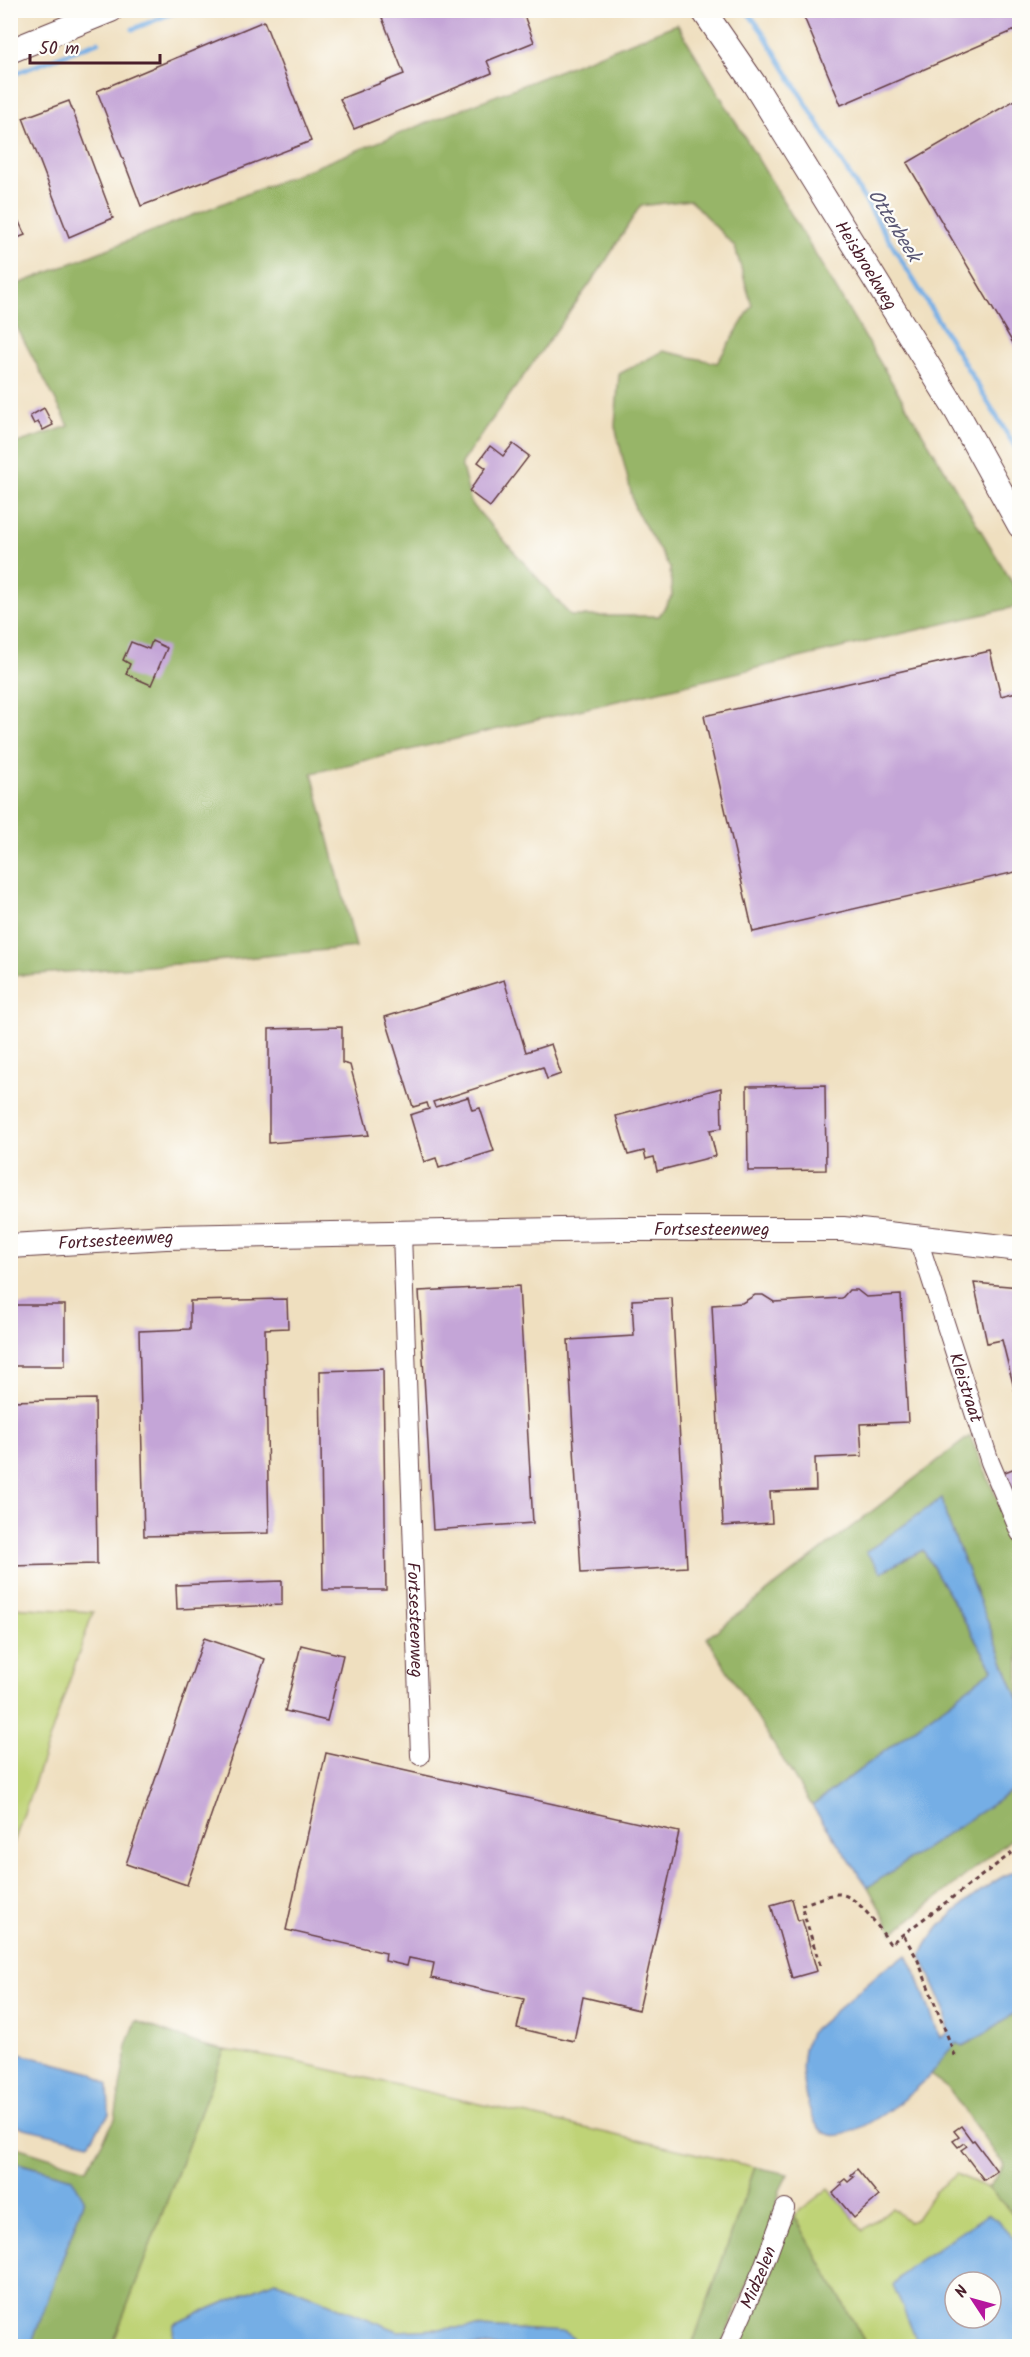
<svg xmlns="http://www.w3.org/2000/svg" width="1030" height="2357" font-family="Kalam,sans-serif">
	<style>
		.green { fill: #bfd377; stroke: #847951; stroke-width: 1.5; fill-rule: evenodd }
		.forest { fill: #97b568; stroke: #706a4a; stroke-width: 1.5; fill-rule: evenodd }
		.water { fill: #74aee5; stroke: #5f6688; stroke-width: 1.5; fill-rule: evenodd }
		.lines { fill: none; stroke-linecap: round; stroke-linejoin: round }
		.stream { stroke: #74aee5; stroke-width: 5 }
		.building { fill: #c4a5d7 }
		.street-casing { stroke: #633c41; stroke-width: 20 }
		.secondary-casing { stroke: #633c41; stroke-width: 26 }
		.path { stroke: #633c41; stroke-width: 3; stroke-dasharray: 4.5 4.5; stroke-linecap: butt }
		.street { stroke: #fff; stroke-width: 18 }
		.secondary { stroke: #fff; stroke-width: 24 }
		.labels { text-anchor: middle; stroke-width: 4.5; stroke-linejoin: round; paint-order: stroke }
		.street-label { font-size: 18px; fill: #4a1f2b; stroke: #fdfcf7 }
		.water-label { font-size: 20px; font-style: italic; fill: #5b5875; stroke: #fdfcf7 }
	</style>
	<rect width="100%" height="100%" fill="#fdfcf7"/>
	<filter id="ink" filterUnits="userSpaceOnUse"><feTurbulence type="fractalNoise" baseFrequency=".0167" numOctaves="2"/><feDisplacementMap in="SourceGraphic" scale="12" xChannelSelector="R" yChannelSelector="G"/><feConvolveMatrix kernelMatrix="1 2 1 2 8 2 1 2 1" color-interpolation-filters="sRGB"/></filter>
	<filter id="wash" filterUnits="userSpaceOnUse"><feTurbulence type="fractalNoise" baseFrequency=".008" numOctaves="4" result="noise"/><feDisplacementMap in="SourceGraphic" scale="24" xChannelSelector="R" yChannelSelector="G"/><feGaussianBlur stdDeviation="1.35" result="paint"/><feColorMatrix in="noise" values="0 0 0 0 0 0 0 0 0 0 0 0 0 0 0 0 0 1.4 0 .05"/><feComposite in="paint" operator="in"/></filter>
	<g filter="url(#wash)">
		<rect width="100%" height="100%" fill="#efdfbf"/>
		<!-- green -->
		<g class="green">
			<path d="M11,1607L93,1612L11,1851L10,1607Z"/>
			<path d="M224,2050L288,2060L755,2167L692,2346H584L564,2332L479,2327L398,2331L275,2281L174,2324L172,2346H112Z"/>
			<path d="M956,2174L988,2188L1019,2220V2346H867L794,2215L829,2188L863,2230L892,2208L909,2222L916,2219L935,2191ZM955,2282H991V2318H955Z"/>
		</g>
		<!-- forest -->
		<g class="forest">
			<path d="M677,24L1019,594V606L312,773L356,947L205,962L11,976V445L69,426L11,316V287ZM690,200L735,247L752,306L717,363L663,351L619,374L615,426L635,509L670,568L672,596L659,616H571L471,503L461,463L604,264L640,206Z"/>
			<path d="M970,1436L1019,1550V1701L946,1516L942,1498L881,1572L923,1550L993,1669L812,1806L707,1638Z"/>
			<path d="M1019,1786V1833L893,1933L868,1887Z"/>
			<path d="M1019,2010V2220L988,2188L1004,2165L947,2087L930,2075L947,2051L957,2043L963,2046L983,2035Z"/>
			<path d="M136,2021L202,2045L224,2050L112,2346H31L84,2199L71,2178L11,2161L10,2145L87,2169L115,2119L127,2046Z"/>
			<path d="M755,2167L788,2174L780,2190L769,2234L721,2346H692Z"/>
			<path d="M794,2215L867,2346H739Z"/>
		</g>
		<!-- water -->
		<g class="water">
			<path d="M942,1498L946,1516L1019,1701V1786L868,1887L812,1806L993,1669L923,1550L881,1572L866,1552Z"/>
			<path d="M1019,1869V2010L983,2035L962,2046L957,2043C945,2052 940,2063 931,2074C915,2093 855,2140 831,2135C816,2132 812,2116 808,2104C801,2082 799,2054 810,2033L885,1968L907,1955L917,1976L940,2038L948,2033L945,2009L921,1956C930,1926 990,1880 1019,1869Z"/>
			<path d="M21,2054L92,2073L108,2085L109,2114L89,2143L11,2125V2055Z"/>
			<path d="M10,2161L72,2178L84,2199L31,2346H11Z"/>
			<path d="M988,2214L1000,2223L1019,2244V2346H919L893,2285L909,2267ZM955,2282H991V2318H955Z"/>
			<path d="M275,2281L398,2331L479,2327L564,2332L584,2346H172L174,2324Z"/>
		</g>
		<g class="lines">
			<!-- stream -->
			<g class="stream">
				<path d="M746,10L762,31L1020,455"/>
				<path d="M133,29L180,10"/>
				<path d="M14,74L98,42"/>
			</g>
		</g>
		<g id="blocks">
			<!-- building -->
			<g class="building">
				<path d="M379,10H522L534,42L487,61L492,73L354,129L340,99L404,74Z"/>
				<path d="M801,10H1020V28L841,105Z"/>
				<path d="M264,21L311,141L141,206L97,91Z"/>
				<path d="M1020,97V355L907,163Z"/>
				<path d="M69,101L113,218L69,237L23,118Z"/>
				<path d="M10,202L25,235L10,241Z"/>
				<path d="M44,408L53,425L43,430L38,422L34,424L30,416Z"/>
				<path d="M513,444L529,456L490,507L469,491L486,468L478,462L490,446L503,456Z"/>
				<path d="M152,641L167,648L151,685L126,674L130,664L123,660L131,642L149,649Z"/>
				<path d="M990,651L1001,696L1020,691V871L753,932L704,716Z"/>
				<path d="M504,980L526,1052L551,1044L561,1074L547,1079L543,1067L433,1102L435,1107L468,1097L472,1110L480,1108L494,1151L439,1168L436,1158L424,1162L410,1115L429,1109L427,1103L413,1107L385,1017Z"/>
				<path d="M342,1027V1063L350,1065L369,1135L269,1143V1029Z"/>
				<path d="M825,1085L826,1170L748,1171L747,1086Z"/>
				<path d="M721,1088L722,1128L710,1130L716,1156L657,1171L654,1157L646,1159L644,1151L628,1155L616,1116Z"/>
				<path d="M974,1283L1020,1287V1412L1002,1340L987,1343Z"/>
				<path d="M519,1286L533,1523L433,1530L419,1291Z"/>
				<path d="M849,1290H857L866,1297L901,1295L908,1422L860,1424L862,1456L815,1458L816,1490L770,1492L772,1523L723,1526L712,1305L742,1303L755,1295H763L774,1302L842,1298Z"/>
				<path d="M672,1298L687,1567L581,1573L568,1340L634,1336L632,1300Z"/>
				<path d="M287,1299L288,1328L265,1329L269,1533L144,1536L139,1331L190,1329V1301Z"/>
				<rect x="13" y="1305" width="52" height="61"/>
				<path d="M383,1369L386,1590H323L320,1371Z"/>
				<path d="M95,1399L97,1564L10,1566V1401Z"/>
				<path d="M1020,1466V1508L1015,1510L1000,1474Z"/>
				<path d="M282,1581V1605L177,1609L176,1585Z"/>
				<path d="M204,1638L265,1659L187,1885L126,1864Z"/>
				<path d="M301,1645L343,1655L327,1721L285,1711Z"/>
				<path d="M326,1753L679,1832L639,2010L583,1997L574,2041L517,2028L524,1999L431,1978L434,1963L409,1958L407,1966L385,1961L386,1953L286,1930Z"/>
				<path d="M792,1899L798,1921L802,1919L817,1971L792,1978L771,1905Z"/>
				<path d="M961,2126L972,2141L974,2140L997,2171L984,2180L961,2150L967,2146L964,2143L958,2147L953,2141L959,2137L954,2131Z"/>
				<path d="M857,2169L879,2196L854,2218L833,2193L842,2185L840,2183L845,2179L848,2182L854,2177L851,2175Z"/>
			</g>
		</g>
	</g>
	<g filter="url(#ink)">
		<use href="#blocks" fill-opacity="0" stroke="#633c41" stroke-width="1.5"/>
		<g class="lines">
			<defs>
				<g id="street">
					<path id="s1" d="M402,1233L420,1756"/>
					<path id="s2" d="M918,1239L990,1462L1020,1533"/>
					<path id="s3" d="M728,2346L762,2270L785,2208"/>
				</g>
				<g id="secondary">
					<path id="s4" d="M703,10L754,84L957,412L1020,526"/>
					<path d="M10,51L111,10"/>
					<path id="s5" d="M10,1246L166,1237L620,1229H843L1020,1249"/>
				</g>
			</defs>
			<!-- street casing -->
			<use href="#street" class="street-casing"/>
			<!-- secondary casing -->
			<use href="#secondary" class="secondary-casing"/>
			<!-- path -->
			<g class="path">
				<path d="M904,1936L917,1958L956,2058"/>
				<path d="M820,1965L801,1905C812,1902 826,1895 837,1894C857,1893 880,1929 890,1944L1020,1847"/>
			</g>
			<!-- street -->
			<use href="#street" class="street"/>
			<!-- secondary -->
			<use href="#secondary" class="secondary"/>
		</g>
	</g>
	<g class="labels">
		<!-- street labels -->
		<g class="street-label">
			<text dy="6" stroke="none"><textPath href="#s4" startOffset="303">Heisbroekweg</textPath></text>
			<text dy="6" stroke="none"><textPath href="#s5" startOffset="702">Fortsesteenweg</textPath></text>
			<text dy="6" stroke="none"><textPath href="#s5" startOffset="106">Fortsesteenweg</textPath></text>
			<text dy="6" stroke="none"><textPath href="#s2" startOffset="156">Kleistraat</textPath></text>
			<text dy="6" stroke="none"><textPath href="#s1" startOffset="387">Fortsesteenweg</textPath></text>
			<text dy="6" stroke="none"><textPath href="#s3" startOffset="75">Midzelen</textPath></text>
		</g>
		<!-- water labels -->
		<g class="water-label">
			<text transform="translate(895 225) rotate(58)" y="7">Otterbeek</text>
		</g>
	</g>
	<!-- margin -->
	<rect width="1030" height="2357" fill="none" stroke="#fdfcf7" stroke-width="36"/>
	<!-- north arrow -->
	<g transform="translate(973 2300) rotate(306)"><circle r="28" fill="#fdfcf7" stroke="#b5a4a5" stroke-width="1.5"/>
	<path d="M0-4.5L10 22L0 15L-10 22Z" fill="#b5179e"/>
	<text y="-9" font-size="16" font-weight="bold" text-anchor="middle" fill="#4a1f2b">N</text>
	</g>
	<!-- scale -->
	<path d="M30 54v9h130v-9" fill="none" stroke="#4a1f2b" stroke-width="3"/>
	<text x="39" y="54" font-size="18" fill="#4a1f2b" stroke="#fdfcf7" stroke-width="4.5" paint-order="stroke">50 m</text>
</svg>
